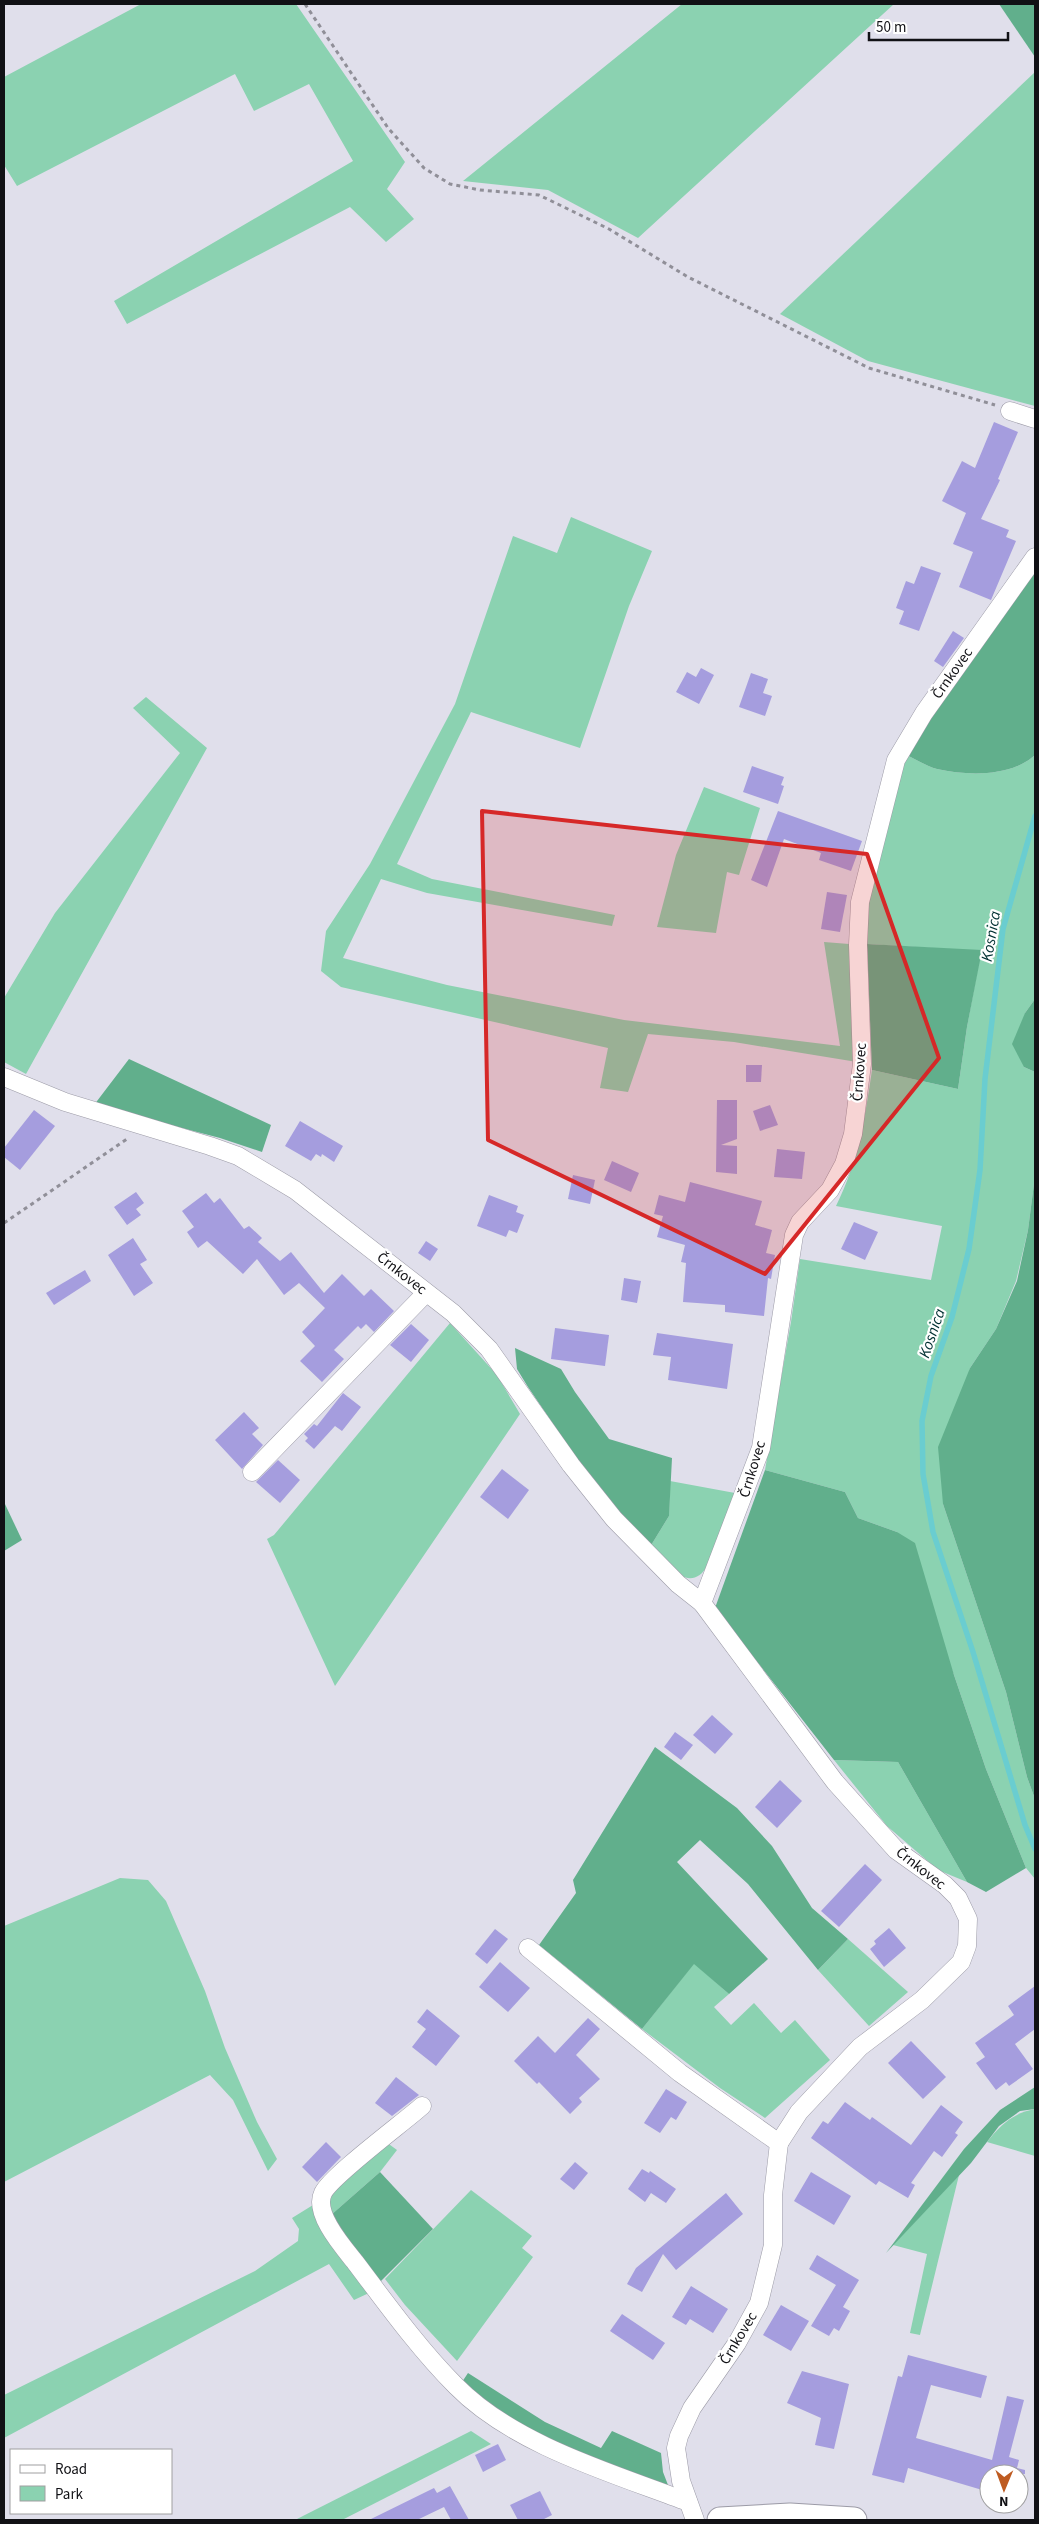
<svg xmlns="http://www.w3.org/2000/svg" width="1039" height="2524" font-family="'Source Sans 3',sans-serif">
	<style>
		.green { fill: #8bd2b1 }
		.forest { fill: #61af8c }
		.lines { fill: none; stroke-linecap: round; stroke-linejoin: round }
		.stream { stroke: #6acdd0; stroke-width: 5.5 }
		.building { fill: #a59dde }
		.street-casing { stroke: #9c9ba7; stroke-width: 19 }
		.secondary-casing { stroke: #9c9ba7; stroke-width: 27 }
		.path { stroke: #908f98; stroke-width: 3; stroke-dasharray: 4 4; stroke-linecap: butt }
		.street { stroke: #fff; stroke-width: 18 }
		.secondary { stroke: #fff; stroke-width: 25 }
		.marked { fill: #d62828; fill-opacity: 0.2; stroke: #d62828; stroke-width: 4; stroke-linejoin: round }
		.labels { text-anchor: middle; stroke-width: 4.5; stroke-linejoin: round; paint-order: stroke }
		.street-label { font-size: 15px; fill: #111115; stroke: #fff }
		.water-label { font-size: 16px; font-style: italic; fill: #003032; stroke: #fff }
	</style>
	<rect width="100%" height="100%" fill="#e0dfeb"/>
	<!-- green -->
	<g class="green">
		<path d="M141,4H296L405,162L387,189L414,219L386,242L350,207L127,324L114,301L353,161L309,84L254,111L235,74L17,186L4,165V77Z"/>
		<path d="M682,4H894L638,238L548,190L463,181Z"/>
		<path d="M1035,72V406L868,361L780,314Z"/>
		<path d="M571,517L652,551L629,606L580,748L471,712L397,864L432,879L615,915L612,926L427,893L381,879L343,958L447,985L624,1020L840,1046L824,942L849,944L857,1062L734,1042L648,1034L628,1092L600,1088L608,1048L341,987L321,971L326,931L370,864L455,704L513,536L557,553Z"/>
		<path d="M146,697L207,748L26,1074L4,1062V998L55,913L180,753L133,708Z"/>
		<path d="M905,754C915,759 926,766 937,769C968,776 1011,777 1035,755V999L1025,1013L1024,1067L1035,1072V1176L1028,1230L1016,1281L996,1329L970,1368L943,1504L1006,1692L1027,1777L1035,1799V1879L1026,1868L986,1769L954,1675L897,1532L858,1518L845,1492L765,1470L791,1322L800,1259L931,1280L942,1226L836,1206C858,1162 865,1118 872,1070L958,1089L967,1027L981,951L867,944L868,902Z"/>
		<path d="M704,787L760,808L739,875L727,872L716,933L657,927L676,855Z"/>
		<path d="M450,1323L497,1375L520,1414L335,1686L267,1539L274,1535Z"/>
		<path d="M670,1481L735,1493L708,1565C689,1597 667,1563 650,1547L669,1516Z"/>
		<path d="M834,1760L898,1762L967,1882L938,1870L887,1826Z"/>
		<path d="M120,1878L148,1880L166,1901L205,1991L225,2048L257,2122L277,2159L268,2171L233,2100L210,2075L4,2182V1926Z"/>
		<path d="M848,1939L908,1992L869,2026L818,1970Z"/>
		<path d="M694,1963L729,1994L714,2007L731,2025L754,2003L781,2033L795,2020L830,2060L765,2118L720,2088L642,2029Z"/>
		<path d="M1035,2109V2156L987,2142C1000,2125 1013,2113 1035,2109Z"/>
		<path d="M386,2142L397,2150L380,2172L331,2215L328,2197Z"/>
		<path d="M959,2175L920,2335L910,2333L927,2254L893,2245Z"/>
		<path d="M471,2190L532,2236L522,2248L533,2257L457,2361L405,2305L385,2279Z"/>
		<path d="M313,2205L369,2293L354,2300L329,2264L4,2438V2395L255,2271L298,2241L299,2229L292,2218Z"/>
		<path d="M471,2431L491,2444L342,2520H295Z"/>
	</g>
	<!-- forest -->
	<g class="forest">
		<path d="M999,4H1035V57Z"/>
		<path d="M1035,565V755C1011,777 968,776 937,769C926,766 915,759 905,754Z"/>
		<path d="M867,944L982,950L967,1027L958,1089L872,1070Z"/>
		<path d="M1035,999V1072L1024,1067L1012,1044L1025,1013Z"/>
		<path d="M129,1059L271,1125L262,1152L220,1138L94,1105Z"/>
		<path d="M1035,1176V1799L1027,1777L1006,1692L943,1504L938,1447L970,1368L996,1329L1017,1281L1028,1230Z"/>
		<path d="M515,1348L561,1369L575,1392L609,1439L672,1458L669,1516L650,1547L590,1478L528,1387L517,1369Z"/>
		<path d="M765,1470L845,1492L858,1518L897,1532L915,1543L954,1675L986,1769L1026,1868L986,1892L967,1882L898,1762L834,1760L715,1608Z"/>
		<path d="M4,1502L22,1540L4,1551Z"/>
		<path d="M655,1747L737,1808L772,1846L812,1908L848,1939L818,1970L748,1884L700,1840L677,1862L768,1959L729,1994L694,1964L642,2029L539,1945L576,1893L573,1880Z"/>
		<path d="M1035,2087V2109L1020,2111L999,2126L971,2163L886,2253L964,2149L1000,2110Z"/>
		<path d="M380,2172L433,2229L378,2284L331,2215Z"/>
		<path d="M468,2373L545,2422L601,2448L612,2431L661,2453L663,2472L668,2485C622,2475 564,2449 523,2428C500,2416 481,2398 462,2382Z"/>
	</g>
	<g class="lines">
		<!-- stream -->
		<path class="stream" d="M1035,816L1003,929L985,1079L980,1170L969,1249L952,1317L931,1376L922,1421L923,1474L933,1532L973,1652L1025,1825L1035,1849"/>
	</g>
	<!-- building -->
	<g class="building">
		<path d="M994,422L1018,432L998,479L1000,480L981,519L1009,530L1006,537L1016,541L991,600L959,587L973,552L953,544L966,513L942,501L962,461L975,468Z"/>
		<path d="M921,566L941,573L919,631L899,624L904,611L896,608L906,581L914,584Z"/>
		<path d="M953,631L964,638L943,667L934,661Z"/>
		<path d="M701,668L714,675L699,704L676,692L687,672L696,677Z"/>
		<path d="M751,673L768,679L763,693L772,696L765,716L739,707Z"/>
		<path d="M752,766L784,777L781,785L784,786L778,804L743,792Z"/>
		<path d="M778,811L862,841L851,871L819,860L821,853L784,839L767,887L751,880Z"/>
		<path d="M827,892L847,895L840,932L821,929Z"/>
		<path d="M746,1065H762L761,1082H746Z"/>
		<path d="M717,1100H737V1139L721,1145L737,1146V1174L716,1172Z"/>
		<path d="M770,1105L778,1125L760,1131L753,1111Z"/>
		<path d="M34,1110L55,1126L20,1170L4,1157V1148Z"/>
		<path d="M300,1121L343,1146L334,1162L322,1154L321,1157L316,1154L311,1161L285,1146Z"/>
		<path d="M777,1149L805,1152L802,1179L774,1177Z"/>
		<path d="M612,1161L639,1173L631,1192L604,1180Z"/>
		<path d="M573,1175L595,1180L590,1204L568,1199Z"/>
		<path d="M690,1182L762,1201L755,1225L772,1230L766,1253L775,1255L771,1279L768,1278L764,1316L725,1312V1305L683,1302L686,1263L681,1262L685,1245L657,1237L663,1216L654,1214L659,1195L685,1202Z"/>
		<path d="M136,1192L144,1203L136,1209L141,1215L127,1225L114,1207Z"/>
		<path d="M206,1193L214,1203L220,1198L244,1229L249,1226L262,1238L258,1242L280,1261L291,1252L324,1293L342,1274L364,1296L371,1289L394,1311L374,1332L366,1324L361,1329L358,1326L334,1350L344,1359L322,1382L300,1361L315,1346L302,1332L325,1308L299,1283L284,1295L257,1259L243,1274L207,1241L198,1248L187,1232L194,1227L182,1211Z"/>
		<path d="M489,1195L518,1206L516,1212L524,1215L517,1233L509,1230L506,1237L477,1226Z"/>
		<path d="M854,1222L878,1232L865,1260L841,1249Z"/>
		<path d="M133,1238L147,1260L140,1264L153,1283L134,1296L108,1255Z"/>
		<path d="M426,1241L438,1249L430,1261L418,1253Z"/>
		<path d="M85,1270L91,1281L54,1305L46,1293Z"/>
		<path d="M624,1278L641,1281L637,1303L621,1300Z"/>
		<path d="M411,1324L429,1340L411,1362L390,1345Z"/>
		<path d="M555,1328L609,1335L605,1366L551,1359Z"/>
		<path d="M657,1333L733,1344L727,1389L668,1380L671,1357L653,1355Z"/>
		<path d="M343,1393L361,1407L342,1431L335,1426L314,1449L305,1441L308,1438L304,1434L314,1424L317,1426Z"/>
		<path d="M244,1412L259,1428L252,1434L263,1445L242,1469L215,1440Z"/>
		<path d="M278,1460L300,1480L280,1503L256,1482Z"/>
		<path d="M502,1469L529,1490L508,1519L480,1497Z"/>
		<path d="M712,1715L733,1734L715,1754L693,1735Z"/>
		<path d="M675,1732L693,1745L681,1760L664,1747Z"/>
		<path d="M780,1780L802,1801L777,1828L755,1807Z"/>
		<path d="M865,1864L882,1880L839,1927L821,1911Z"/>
		<path d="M889,1928L906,1948L884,1967L870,1949L876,1944L874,1941Z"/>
		<path d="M495,1929L508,1939L487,1964L475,1954Z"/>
		<path d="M500,1962L530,1988L508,2012L479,1987Z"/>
		<path d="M1035,1986V2029L1015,2044L1033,2069L1009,2086L1006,2082L996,2090L976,2063L985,2057L975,2043L1014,2015L1008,2006Z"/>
		<path d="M427,2009L460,2036L436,2066L412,2047L426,2029L417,2022Z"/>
		<path d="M588,2018L600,2029L576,2055L600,2079L579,2098L582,2102L570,2114L539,2082L537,2084L514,2061L538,2036L555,2053Z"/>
		<path d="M911,2041L946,2077L923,2099L888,2063Z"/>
		<path d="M396,2077L419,2095L392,2116L375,2103Z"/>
		<path d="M666,2089L687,2102L676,2120L671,2117L660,2133L644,2123Z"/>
		<path d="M845,2102L870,2120L872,2117L911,2145L941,2105L963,2122L955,2133L958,2135L942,2157L934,2151L911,2183L915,2185L908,2198L879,2181L876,2185L811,2138L823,2121L828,2124Z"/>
		<path d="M326,2142L341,2157L317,2182L302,2167Z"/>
		<path d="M575,2162L588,2173L574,2190L560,2179Z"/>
		<path d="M642,2169L649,2173L650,2171L676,2189L666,2203L651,2193L645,2202L628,2189Z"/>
		<path d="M811,2172L851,2196L834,2225L794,2201Z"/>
		<path d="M726,2193L743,2214L676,2270L663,2254L642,2292L627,2284L636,2268Z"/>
		<path d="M817,2255L859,2280L843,2307L850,2311L839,2331L834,2328L829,2336L811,2326L836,2285L809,2269Z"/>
		<path d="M691,2286L728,2309L713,2333L690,2319L686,2325L672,2317Z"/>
		<path d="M781,2305L809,2321L791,2351L763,2335Z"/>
		<path d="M622,2314L665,2343L653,2360L610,2331Z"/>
		<path d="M908,2355L987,2376L981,2398L931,2385L916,2438L992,2460L1007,2396L1024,2400L1009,2457L1019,2460L1017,2468L1025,2470V2474H989V2492L908,2468L904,2483L872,2475L898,2376L902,2377Z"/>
		<path d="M802,2371L849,2384L834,2449L815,2445L821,2418L787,2403Z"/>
		<path d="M498,2444L506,2460L483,2472L475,2455Z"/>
		<path d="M450,2486L469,2520H451L444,2507L417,2520H369L434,2488L437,2493Z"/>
		<path d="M540,2491L552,2515L542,2520H518L510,2505Z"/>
	</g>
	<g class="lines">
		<defs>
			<g id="street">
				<path d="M1010,411L1035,419"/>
				<path d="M4,1077L65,1102L210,1146L238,1156L295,1190L453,1313L489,1349L571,1465L614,1519L678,1584L702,1603L835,1782L896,1850L945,1885L958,1898L968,1919L967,1946L961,1962L922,2000L860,2047L799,2112L779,2143"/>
				<path d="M252,1472L426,1293"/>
				<path d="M702,1603L761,1448L794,1235L800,1222L830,1190L844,1164L853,1134L862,1064L858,945L860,902L896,760L924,713L1035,557"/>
				<path d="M528,1948L680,2073L779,2143L773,2195V2245L759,2303L737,2343L692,2408L679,2436L676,2448L681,2481L695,2520"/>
				<path d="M422,2106C404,2122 331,2176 323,2193C313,2213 343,2247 355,2262C386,2303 419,2349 456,2386C514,2445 612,2473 688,2502"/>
			</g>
			<path id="secondary" d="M720,2520L790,2516L854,2520"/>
		</defs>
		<!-- street casing -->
		<use href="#street" class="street-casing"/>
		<!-- secondary casing -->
		<use href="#secondary" class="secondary-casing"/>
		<!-- path -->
		<g class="path">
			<path d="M305,4L388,128L424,168L450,184L480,190L539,195L609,229L688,277L869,368L995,405"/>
			<path d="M4,1223L127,1139"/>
		</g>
		<!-- street -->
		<use href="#street" class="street"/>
		<!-- secondary -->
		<use href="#secondary" class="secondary"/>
	</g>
	<!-- marked area -->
	<path class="marked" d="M482,811L867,854L939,1058L765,1274L488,1140Z"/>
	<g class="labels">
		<!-- street labels -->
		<g class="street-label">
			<text transform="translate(952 673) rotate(-55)" y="5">Črnkovec</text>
			<text transform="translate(859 1072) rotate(-86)" y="5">Črnkovec</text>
			<text transform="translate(402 1273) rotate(38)" y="5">Črnkovec</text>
			<text transform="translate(752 1469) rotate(-73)" y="5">Črnkovec</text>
			<text transform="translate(921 1868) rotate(38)" y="5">Črnkovec</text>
			<text transform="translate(738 2338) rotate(-59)" y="5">Črnkovec</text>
		</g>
		<!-- water labels -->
		<g class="water-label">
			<text transform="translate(990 936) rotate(-80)" y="6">Kosnica</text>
			<text transform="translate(931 1333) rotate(-71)" y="6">Kosnica</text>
		</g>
	</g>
	<!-- border -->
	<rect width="1039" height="2524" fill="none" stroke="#111115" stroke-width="10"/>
	<!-- legend -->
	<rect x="10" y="2449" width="162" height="65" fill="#ffffff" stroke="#a0a0a1"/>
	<rect x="20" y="2465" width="25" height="8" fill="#ffffff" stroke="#a0a0a1"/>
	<text x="55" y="2474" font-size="15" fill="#111115">Road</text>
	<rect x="20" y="2486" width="25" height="15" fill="#8bd2b1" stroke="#a0a0a1"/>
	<text x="55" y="2499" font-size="15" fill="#111115">Park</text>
	<!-- north arrow -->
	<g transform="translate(1004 2489) rotate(181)"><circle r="24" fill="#ffffff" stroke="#a0a0a1"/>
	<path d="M0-4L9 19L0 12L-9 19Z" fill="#be5b21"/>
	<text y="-8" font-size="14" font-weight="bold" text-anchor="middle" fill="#111115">N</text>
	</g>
	<!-- scale -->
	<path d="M869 32v8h139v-8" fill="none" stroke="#111115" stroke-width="2.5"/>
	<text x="876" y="32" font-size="15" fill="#111115" stroke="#ffffff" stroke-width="4" paint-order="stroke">50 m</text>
</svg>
